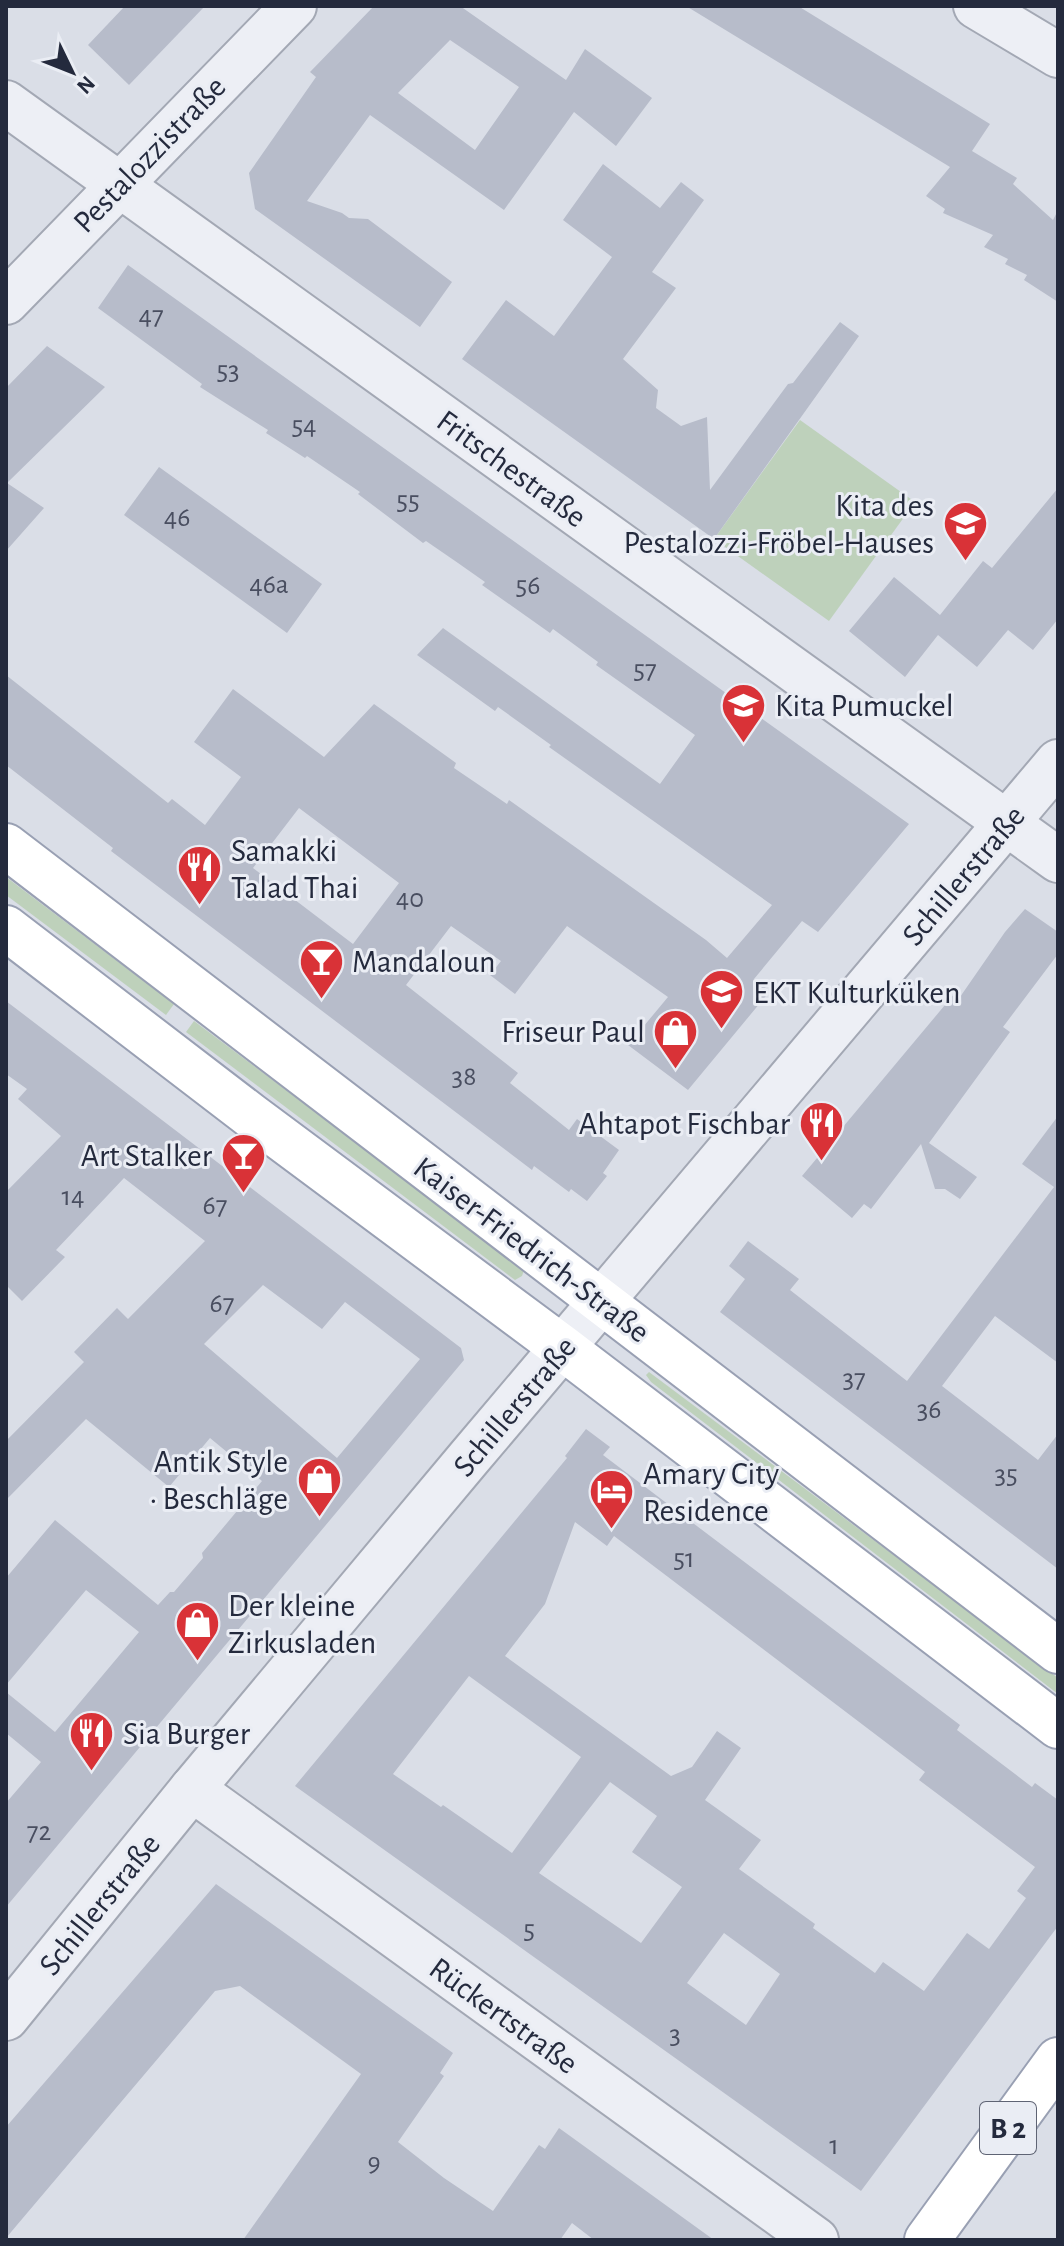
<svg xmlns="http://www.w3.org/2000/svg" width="1064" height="2246" font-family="'Alegreya Sans',sans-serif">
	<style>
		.green { fill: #bed1bb }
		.building { fill: #b7bcca; fill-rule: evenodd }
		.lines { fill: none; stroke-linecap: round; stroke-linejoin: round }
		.minor-casing { stroke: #a3a8b4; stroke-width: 48 }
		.major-casing { stroke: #99a0b3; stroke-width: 48 }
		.minor { stroke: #edeff5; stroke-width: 44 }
		.major { stroke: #fff; stroke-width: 44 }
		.labels { text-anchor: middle; stroke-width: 6; stroke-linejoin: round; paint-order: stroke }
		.number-label { font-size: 28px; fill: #494e60 }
		.shield { fill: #eaedf4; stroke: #5f6474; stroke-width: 2 }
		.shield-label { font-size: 30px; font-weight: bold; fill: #242a3d }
		.street-label { font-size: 32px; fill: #242a3d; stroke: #eaedf4 }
		.poi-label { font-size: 32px; fill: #242a3d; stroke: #eaedf4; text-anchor: start }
	</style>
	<rect width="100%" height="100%" fill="#dadee7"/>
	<!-- green -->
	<g class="green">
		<path d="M800,420L915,502L829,621L714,539Z"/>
		<path d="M6,877L174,1004L166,1015L6,895Z"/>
		<path d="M194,1021L520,1266L524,1270L522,1276L515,1280L511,1277L186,1032Z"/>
		<path d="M649,1372L1058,1678V1694L651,1382L646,1375Z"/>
	</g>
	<!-- building -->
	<g class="building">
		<path d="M125,6H205L129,85L88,45Z"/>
		<path d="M374,6H460L566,80L585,49L652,98L616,146L574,112L504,210L370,115L307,201L342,213L349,218L368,219L452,282L420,327L255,209L249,173L316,77L310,72ZM450,40L519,87L475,150L398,93Z"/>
		<path d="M686,6H798L990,124L972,151L1017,178L1013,184L1053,220L1058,210V302L1024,280L1027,275L1005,264L1008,259L984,247L993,235L943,213L945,209L926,196L950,167Z"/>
		<path d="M603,164L660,208L681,182L704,200L652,272L676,288L623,359L658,390L656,408L681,426L707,417L710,490L788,384L793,383L840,322L859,336L714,539L462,359L506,300L554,336L612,257L563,220Z"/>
		<path d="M128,265L909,824L818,932L802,921L754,979L770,991L688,1090L628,1045L668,997L567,926L515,994L490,975L501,961L451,926L406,985L518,1073L510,1083L569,1130L577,1119L619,1150L603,1173L607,1176L587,1201L571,1189L569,1192L534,1166L532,1170L111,851L113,848L6,765V675L168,803L172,799L205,825L241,777L194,742L233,689L324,757L374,704L456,763L454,768L507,804L509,800L706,940L727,958L772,905L549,747L551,745L498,707L495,711L417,655L443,628L660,784L695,735L596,665L598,662L553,629L550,633L482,585L485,582L458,563L426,541L423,543L358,494L360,492L307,456L305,458L266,433L268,430L200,387L202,384L98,308ZM299,808L399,883L353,944L253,868Z"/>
		<path d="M47,346L105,387L7,483L44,508L6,551V388Z"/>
		<path d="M159,467L322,584L287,633L124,515Z"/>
		<path d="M1058,488V619L1033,650L1008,630L977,667L938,635L905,677L849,631L894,577L940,615L983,561L992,568Z"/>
		<path d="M1025,909L1058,932V954L1003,1027L1010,1032L929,1143L977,1177L960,1199L945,1189H935L921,1144L871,1209L864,1204L852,1218L802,1176L955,993L960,997L1005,932Z"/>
		<path d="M6,1001L461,1348L464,1360L6,1907V1803L41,1762L6,1733V1692L55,1732L139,1632L86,1590L6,1685V1578L55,1520L158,1605L170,1592H174L203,1558L202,1553L262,1481L210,1438L169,1487L86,1419L6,1500V1441L84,1362L74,1352L117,1308L128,1319L205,1241L124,1178L56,1250L65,1257L22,1301L6,1285V1192L61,1136L18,1099L27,1089L6,1074ZM263,1285L322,1329L345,1302L420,1359L337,1458L204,1344Z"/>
		<path d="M1058,1116V1363L995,1316L942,1386L1038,1460L1058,1434V1569L720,1312L745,1279L729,1266L748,1241L799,1279L790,1290L907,1381L1054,1187L1022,1164Z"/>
		<path d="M586,1429L610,1447L603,1455L960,1725L957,1730L1032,1787L1035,1783L1058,1800V1926L861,2191L295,1786L567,1458L565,1456ZM575,1522L607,1546L614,1536L925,1772L919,1780L1035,1867L1017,1891L1026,1898L989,1949L967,1933L924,1991L883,1962L875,1973L813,1928L815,1924L739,1869L761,1840L705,1800L741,1748L717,1731L692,1767L671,1776L505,1656L545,1604ZM469,1676L581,1757L512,1853L443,1805L441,1807L393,1774ZM610,1782L657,1816L632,1852L682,1887L641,1943L539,1873ZM724,1933L780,1974L746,2025L687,1983Z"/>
		<path d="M216,1884L453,2053L440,2073L444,2076L398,2142L444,2178L493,2211L539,2145L545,2149L559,2128L714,2240H594L572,2223L560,2240H243L361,2074L240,1986L215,1991L6,2238V2127Z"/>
	</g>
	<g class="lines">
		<defs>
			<g id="minor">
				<path d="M976,6L1058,55"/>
				<path d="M6,103L1058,860"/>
				<path d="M6,302L294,6"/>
				<path d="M192,1789L816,2240"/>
				<path d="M6,2018L192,1789L468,1459L1058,762"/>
			</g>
			<g id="major">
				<path d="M6,846L1058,1651"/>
				<path d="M6,928L250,1115L563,1348L1058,1726"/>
				<path d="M927,2240L1058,2060"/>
			</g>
		</defs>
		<!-- minor casing -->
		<use href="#minor" class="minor-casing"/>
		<!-- major casing -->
		<use href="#major" class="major-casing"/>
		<!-- minor -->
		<use href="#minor" class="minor"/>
		<!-- major -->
		<use href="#major" class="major"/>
	</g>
	<!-- icons -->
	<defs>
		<symbol id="school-pin" viewBox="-11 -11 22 30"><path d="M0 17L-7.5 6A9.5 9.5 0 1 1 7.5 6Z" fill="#d93237" stroke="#eaedf4"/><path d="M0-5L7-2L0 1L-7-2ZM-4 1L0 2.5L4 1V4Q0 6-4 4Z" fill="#fff"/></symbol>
		<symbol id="restaurant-pin" viewBox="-11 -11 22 30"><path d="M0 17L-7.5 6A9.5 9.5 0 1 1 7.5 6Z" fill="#d93237" stroke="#eaedf4"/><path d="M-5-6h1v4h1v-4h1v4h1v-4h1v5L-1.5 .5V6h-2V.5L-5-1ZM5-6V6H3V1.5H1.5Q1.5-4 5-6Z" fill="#fff"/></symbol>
		<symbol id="bar-pin" viewBox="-11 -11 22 30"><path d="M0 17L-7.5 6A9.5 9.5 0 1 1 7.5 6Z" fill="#d93237" stroke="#eaedf4"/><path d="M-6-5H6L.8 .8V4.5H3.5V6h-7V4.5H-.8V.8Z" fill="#fff"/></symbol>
		<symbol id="shop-pin" viewBox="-11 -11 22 30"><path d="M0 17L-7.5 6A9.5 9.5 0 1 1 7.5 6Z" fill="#d93237" stroke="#eaedf4"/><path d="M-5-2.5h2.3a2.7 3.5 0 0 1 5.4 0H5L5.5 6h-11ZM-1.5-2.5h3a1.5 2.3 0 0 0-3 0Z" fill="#fff"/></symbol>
		<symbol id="hotel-pin" viewBox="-11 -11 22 30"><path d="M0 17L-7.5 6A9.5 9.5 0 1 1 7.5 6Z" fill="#d93237" stroke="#eaedf4"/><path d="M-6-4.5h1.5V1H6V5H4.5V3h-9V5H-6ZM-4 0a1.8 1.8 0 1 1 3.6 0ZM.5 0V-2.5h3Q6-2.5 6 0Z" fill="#fff"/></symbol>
	</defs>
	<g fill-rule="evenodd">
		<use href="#school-pin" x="940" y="498" width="51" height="69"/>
		<use href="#school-pin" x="718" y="680" width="51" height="69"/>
		<use href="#restaurant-pin" x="174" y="842" width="51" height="69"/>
		<use href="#bar-pin" x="296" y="936" width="51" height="69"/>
		<use href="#school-pin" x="696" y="966" width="51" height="69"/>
		<use href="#shop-pin" x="650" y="1006" width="51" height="69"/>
		<use href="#restaurant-pin" x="796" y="1098" width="51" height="69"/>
		<use href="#bar-pin" x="218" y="1130" width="51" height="69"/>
		<use href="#shop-pin" x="294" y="1454" width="51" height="69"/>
		<use href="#hotel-pin" x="586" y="1466" width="51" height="69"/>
		<use href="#shop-pin" x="172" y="1598" width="51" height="69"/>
		<use href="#restaurant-pin" x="66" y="1708" width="51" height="69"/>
	</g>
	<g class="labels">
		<!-- number labels -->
		<g class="number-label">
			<text x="151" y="324">47</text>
			<text x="228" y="379">53</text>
			<text x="304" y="434">54</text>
			<text x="408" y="509">55</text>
			<text x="177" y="526">46</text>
			<text x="269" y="593">46a</text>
			<text x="528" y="594">56</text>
			<text x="645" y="678">57</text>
			<text x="410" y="907">40</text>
			<text x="464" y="1085">38</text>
			<text x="73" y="1205">14</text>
			<text x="215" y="1214">67</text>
			<text x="222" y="1312">67</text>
			<text x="854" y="1387">37</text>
			<text x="929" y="1418">36</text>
			<text x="1006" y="1483">35</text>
			<text x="684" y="1567">51</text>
			<text x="39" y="1840">72</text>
			<text x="529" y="1938">5</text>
			<text x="675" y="2043">3</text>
			<text x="834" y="2154">1</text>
			<text x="374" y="2171">9</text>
		</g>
		<!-- shield labels -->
		<rect class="shield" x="980" y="2102" width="56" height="52" rx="6"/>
		<g class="shield-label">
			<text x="1008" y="2138">B 2</text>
		</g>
		<!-- street labels -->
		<g class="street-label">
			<text transform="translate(149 154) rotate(-46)" y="11">Pestalozzistraße</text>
			<text transform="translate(512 468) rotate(36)" y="11">Fritschestraße</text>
			<text transform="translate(963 875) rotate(-50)" y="11">Schillerstraße</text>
			<text transform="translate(532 1249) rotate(37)" y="11">Kaiser-Friedrich-Straße</text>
			<text transform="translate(514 1406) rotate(-50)" y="11">Schillerstraße</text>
			<text transform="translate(99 1904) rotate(-51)" y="11">Schillerstraße</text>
			<text transform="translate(504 2015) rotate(36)" y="11">Rückertstraße</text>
		</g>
		<!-- poi labels -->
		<g class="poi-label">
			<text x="934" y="516" text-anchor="end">Kita des<tspan x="934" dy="37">Pestalozzi-Fröbel-Hauses</tspan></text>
			<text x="775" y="716">Kita Pumuckel</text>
			<text x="231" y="861">Samakki<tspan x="231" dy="37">Talad Thai</tspan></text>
			<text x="352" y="972">Mandaloun</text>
			<text x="753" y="1003">EKT Kulturküken</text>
			<text x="645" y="1042" text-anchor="end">Friseur Paul</text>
			<text x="790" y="1134" text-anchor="end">Ahtapot Fischbar</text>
			<text x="212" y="1166" text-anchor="end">Art Stalker</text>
			<text x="288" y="1472" text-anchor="end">Antik Style<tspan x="288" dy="37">• Beschläge</tspan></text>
			<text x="643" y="1484">Amary City<tspan x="643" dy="37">Residence</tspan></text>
			<text x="228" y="1616">Der kleine<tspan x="228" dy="37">Zirkusladen</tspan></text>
			<text x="123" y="1744">Sia Burger</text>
		</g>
	</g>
	<!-- border -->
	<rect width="1064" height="2246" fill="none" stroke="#242a3d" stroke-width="16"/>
	<!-- north arrow -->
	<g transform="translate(72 72) rotate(133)" stroke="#eaedf4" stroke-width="6" paint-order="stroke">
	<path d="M0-6L14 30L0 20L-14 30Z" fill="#242a3d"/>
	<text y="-12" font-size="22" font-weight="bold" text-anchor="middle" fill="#242a3d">N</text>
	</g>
</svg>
